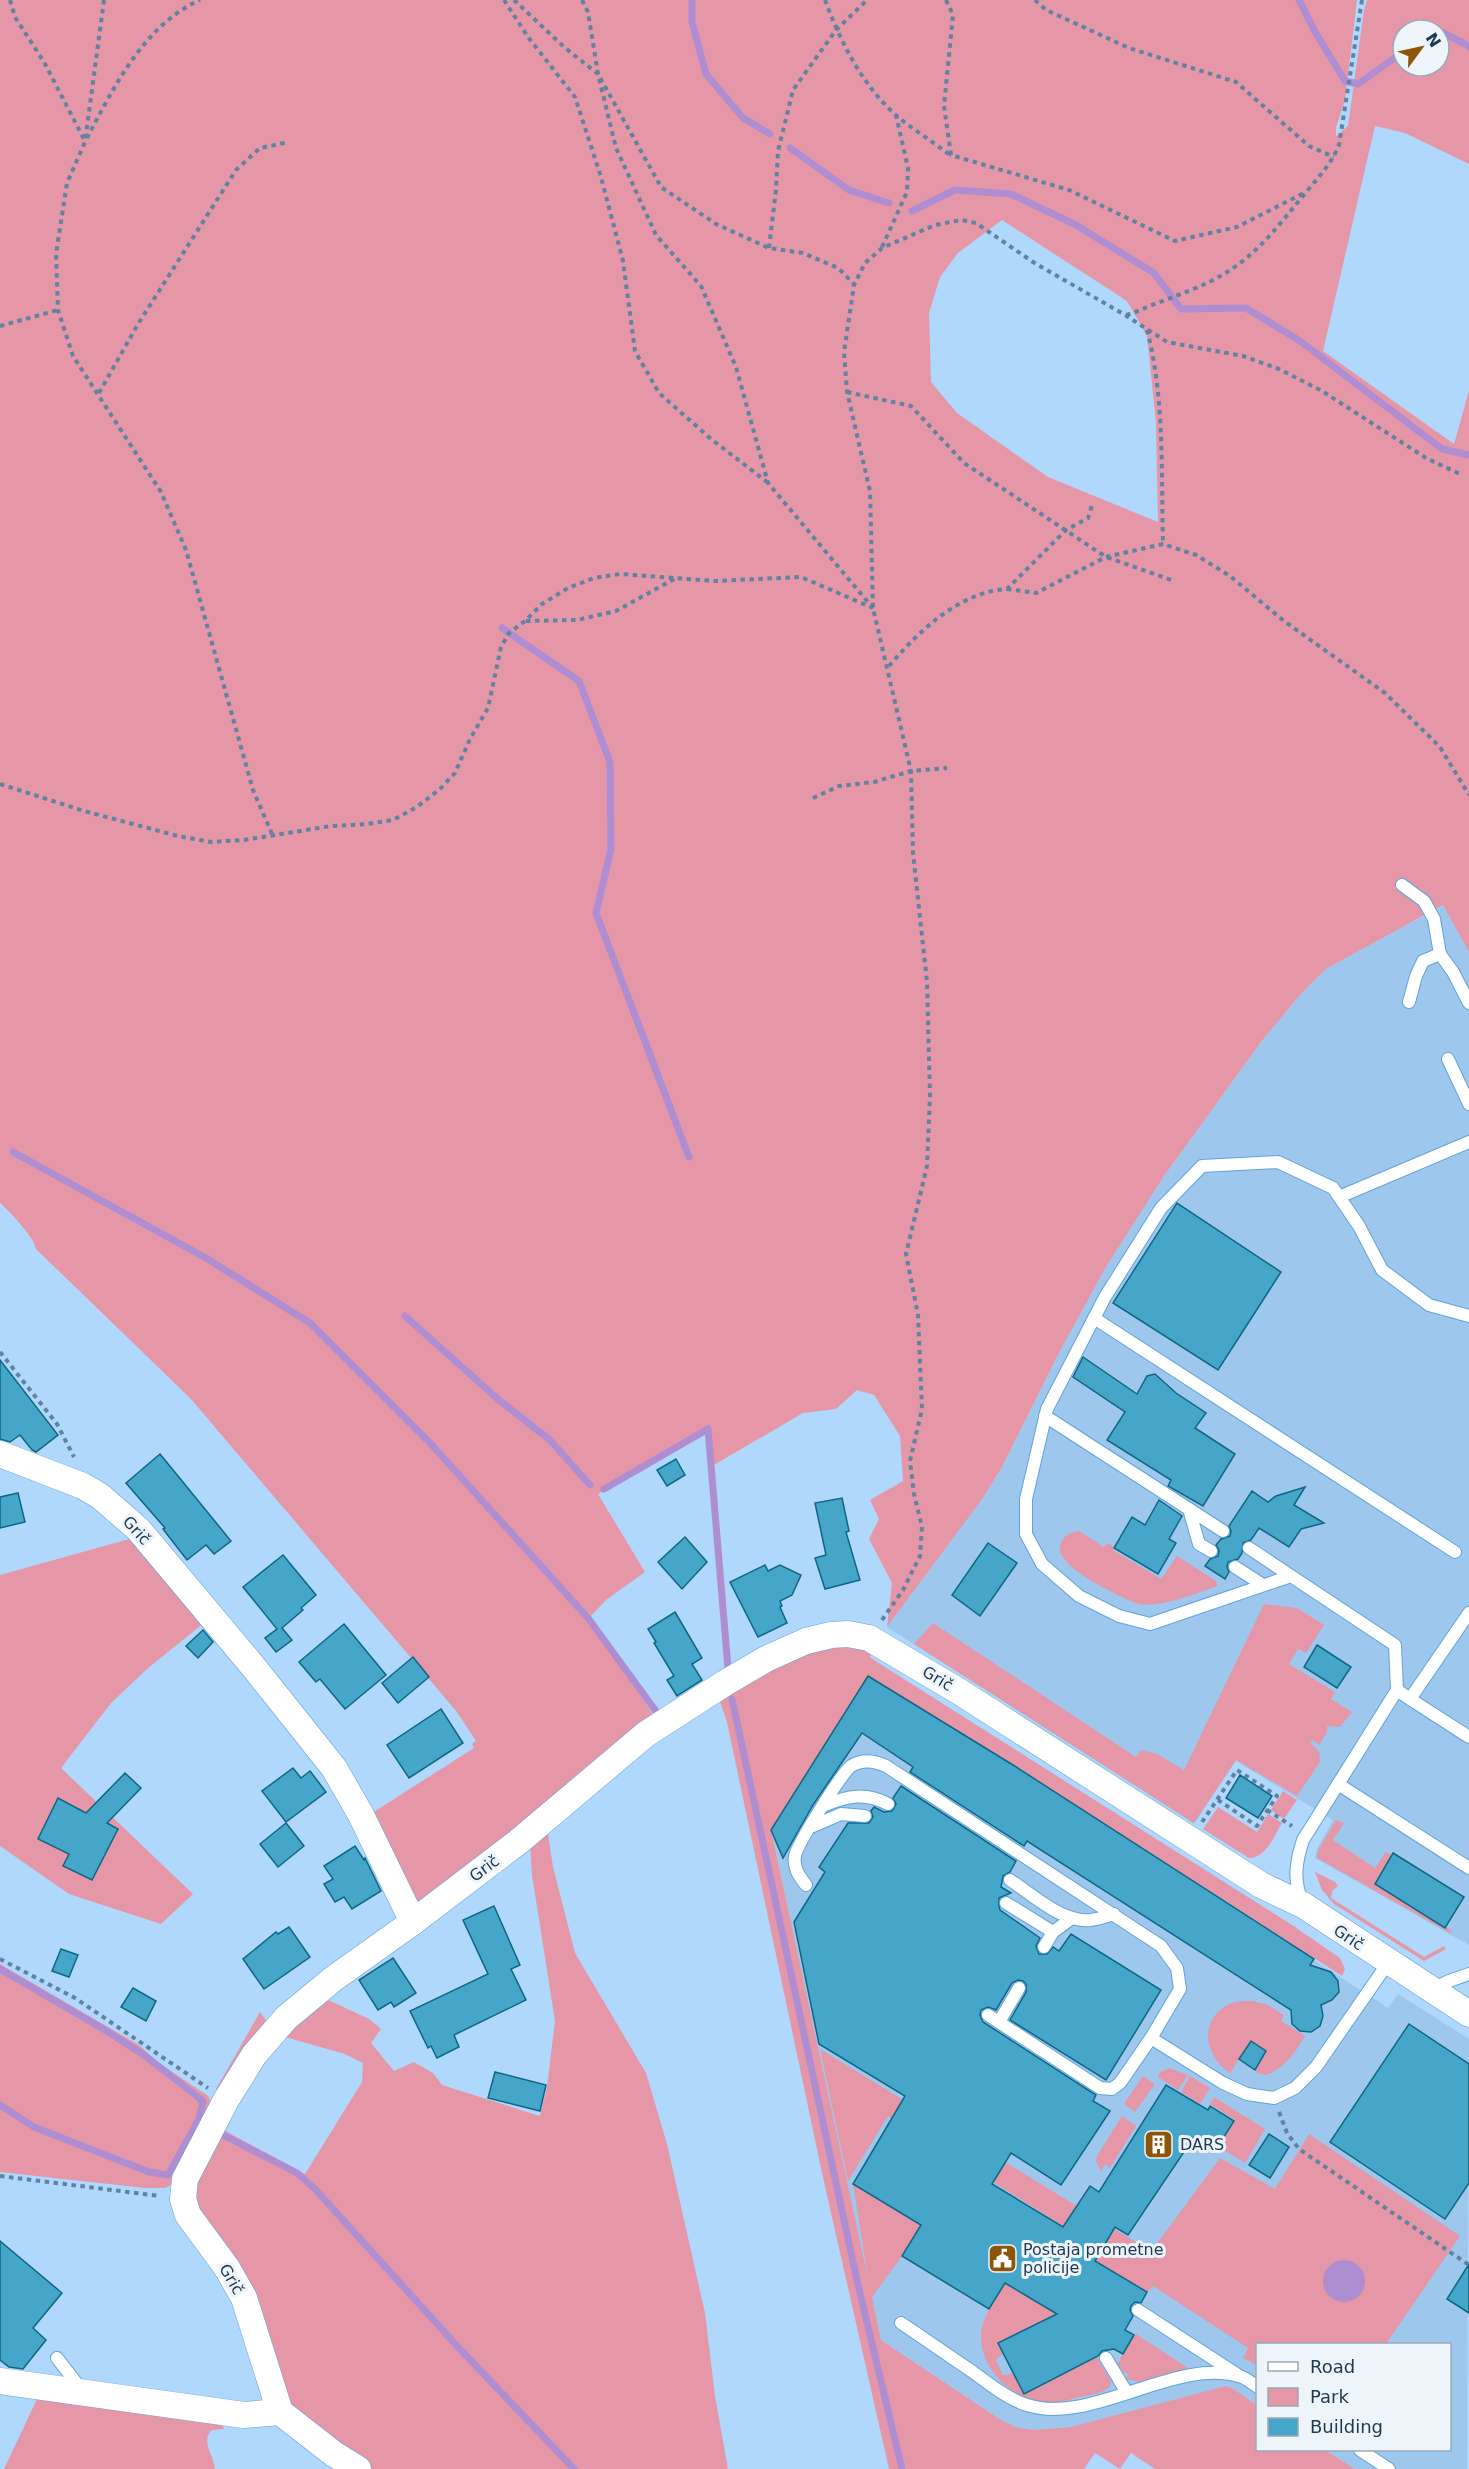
<svg xmlns="http://www.w3.org/2000/svg" width="1469" height="2469" font-family="'DejaVu Sans',sans-serif">
	<style>
		.built { fill: #9dc7ed }
		.green { fill: #e697a7; fill-rule: evenodd }
		.water { fill: #ae8dd1 }
		.lines { fill: none; stroke-linecap: round; stroke-linejoin: round }
		.stream { stroke: #ae8dd1; stroke-width: 7 }
		.building { fill: #45a6ca; stroke: #0d6783; stroke-width: 1.5 }
		.lane-casing { stroke: #60a3dd; stroke-width: 14 }
		.street-casing { stroke: #60a3dd; stroke-width: 27 }
		.path { stroke: #6182a1; stroke-width: 4; stroke-dasharray: 4.5 4.5; stroke-linecap: butt }
		.lane { stroke: #fff; stroke-width: 12 }
		.street { stroke: #fff; stroke-width: 26 }
		.labels { text-anchor: middle; stroke-width: 6; stroke-linejoin: round; paint-order: stroke }
		.street-label { font-size: 16px; fill: #1d3952; stroke: #edf4fa }
		.poi-label { font-size: 16px; fill: #1d3952; stroke: #edf4fa; text-anchor: start }
	</style>
	<rect width="100%" height="100%" fill="#b0d7fc"/>
	<!-- built -->
	<g class="built">
		<path d="M1444,905L1469,952V1945L1315,1858L1317,1849L1333,1820L1236,1761L1194,1824L887,1627L983,1498L1002,1467L1059,1353L1106,1267L1164,1176L1261,1042L1300,995L1326,969Z"/>
		<path d="M868,1676L1013,1765L1388,2008L1398,1994L1469,2039L1467,2469H1355L1325,2450H1450V2344H1258L1257,2405L1232,2388L1071,2427L1033,2430L1015,2427L998,2418L881,2340L771,1830Z"/>
	</g>
	<!-- green -->
	<g class="green">
		<path d="M0,0H1357L1345,100L1336,127V136L1348,126L1364,10L1367,0H1469V164L1405,133L1375,126L1323,351L1454,444L1469,391V952L1443,905L1326,969L1300,995L1261,1042L1164,1176L1106,1267L1059,1353L1002,1467L983,1498L887,1627L892,1583L869,1539L879,1519L870,1500L903,1481L900,1436L874,1395L857,1390L836,1409L803,1413L712,1466L705,1433L598,1494L645,1572L606,1600L588,1619L657,1720L428,1904L413,1902L369,1815L474,1748L472,1744L476,1741L457,1712L191,1399L36,1249C35,1238 9,1211 0,1203ZM1403,30H1439V66H1403ZM1002,220L1127,301L1147,336L1156,423L1158,522L1048,477L957,413L931,382L929,313L940,277L958,253Z"/>
		<path d="M1079,1531L1104,1547L1108,1543L1114,1547L1113,1550L1161,1579L1177,1556L1216,1581L1217,1586C1195,1594 1154,1611 1132,1602C1115,1593 1051,1566 1061,1543C1064,1535 1071,1532 1079,1531Z"/>
		<path d="M133,1538L205,1622L147,1669L111,1703L61,1768L193,1894L161,1924L69,1894L0,1846V1575Z"/>
		<path d="M1264,1604L1297,1608L1324,1625L1306,1653L1298,1649L1289,1664L1335,1692L1331,1699L1352,1712L1340,1727L1327,1726V1732L1319,1745L1313,1740L1310,1742L1319,1752L1320,1762L1297,1796L1236,1760L1194,1823L914,1644L933,1623L1136,1757L1141,1750L1157,1754L1184,1770Z"/>
		<path d="M839,1642L873,1651L870,1657L877,1662L1292,1925L1340,1958L1345,1969L1342,1976L1013,1765L868,1676L771,1830L868,2278L853,2184L921,2225L902,2256L872,2297L881,2340L998,2418L1015,2427L1033,2430L1071,2427L1226,2386L1232,2388L1257,2405L1258,2450H1325L1355,2469H1155L1131,2453L1120,2469L1095,2453L1084,2469H889L822,2173L727,1722L718,1696L774,1661Z"/>
		<path d="M1283,1791L1297,1800L1284,1819L1271,1810Z"/>
		<path d="M1218,1807L1257,1832L1268,1814L1282,1823C1274,1836 1266,1858 1249,1858L1203,1829Z"/>
		<path d="M1336,1820L1344,1823L1333,1840L1375,1868L1386,1852L1392,1855L1374,1884L1446,1927L1452,1931L1450,1933L1317,1858L1318,1850Z"/>
		<path d="M547,1827L553,1867L575,1953L646,2073L667,2144L705,2313L715,2396L728,2469H368L285,2402L195,2214L198,2166L222,2129L305,2174L362,2082L363,2063L345,2054L278,2035L324,1998L369,2019L381,2029L371,2043L394,2071L414,2062L433,2073L442,2085L540,2116L547,2087L555,2021L532,1875L530,1842Z"/>
		<path d="M1315,1872L1335,1882L1338,1886L1332,1891L1331,1898L1424,1957L1444,1946L1446,1949L1424,1961L1334,1904L1322,1890Z"/>
		<path d="M0,1964L139,2045L159,2063L208,2096L214,2109L175,2183L165,2188H145L0,2172Z"/>
		<path d="M1252,2001L1266,2004L1284,2015L1281,2021L1305,2036C1296,2052 1284,2069 1266,2075L1257,2073L1255,2070L1266,2051L1251,2041L1230,2073C1204,2056 1198,2020 1229,2004C1236,2001 1245,2001 1252,2001Z"/>
		<path d="M260,2012L268,2023L224,2093L216,2089Z"/>
		<path d="M820,2049L1134,2241L1150,2253L1220,2158L1275,2189L1309,2134L1460,2236L1386,2344H1258L1257,2365L1243,2358L1248,2348L1153,2286L1147,2292L1095,2261L1101,2250L888,2116L848,2181Z"/>
		<path d="M1169,2068L1188,2075L1178,2090L1158,2077L1160,2072Z"/>
		<path d="M1143,2076L1155,2084L1135,2112L1124,2104Z"/>
		<path d="M1190,2076L1210,2088L1200,2104L1181,2092Z"/>
		<path d="M1214,2097L1265,2129L1245,2163L1219,2147L1235,2120L1210,2104Z"/>
		<path d="M1122,2116L1136,2126L1110,2168L1105,2164L1101,2171L1096,2161L1097,2156Z"/>
		<path d="M1005,2283L1057,2314L999,2343L1003,2353L996,2360L1003,2375L1014,2374L1024,2394L1097,2357L1111,2381L1110,2387C1101,2394 1091,2395 1080,2397C1070,2399 1058,2404 1048,2403C1014,2400 982,2373 981,2337C981,2317 996,2299 1005,2283Z"/>
		<path d="M1136,2334L1188,2368L1139,2382L1126,2379L1128,2375L1126,2372L1124,2373L1117,2363L1121,2360L1120,2358Z"/>
		<path d="M38,2397L217,2415L224,2429L212,2430C200,2441 214,2455 215,2469H4Z"/>
	</g>
	<!-- water -->
	<circle class="water" cx="1344" cy="2281" r="21"/>
	<g class="lines">
		<!-- stream -->
		<g class="stream">
			<path d="M692,0V22L706,74L743,118L770,134"/>
			<path d="M1299,0L1314,30L1345,81L1358,84L1403,52"/>
			<path d="M1439,31L1469,46"/>
			<path d="M790,148L849,190L889,203"/>
			<path d="M912,211L955,190L1011,194L1076,225L1154,273L1181,309L1246,308L1300,341L1442,449L1469,455"/>
			<path d="M502,628L579,681L610,762L611,849L596,913L689,1157"/>
			<path d="M13,1152L206,1258L310,1323L431,1444L588,1618L658,1714"/>
			<path d="M405,1316L499,1400L550,1440L590,1485"/>
			<path d="M604,1489L708,1429L728,1668"/>
			<path d="M732,1699L858,2285L902,2469"/>
			<path d="M0,1969L105,2030L144,2055L203,2101L199,2119"/>
			<path d="M0,2105L34,2127L149,2172L168,2175L199,2119L201,2121"/>
			<path d="M223,2135L297,2173L315,2189L458,2347L574,2469"/>
		</g>
	</g>
	<!-- building -->
	<g class="building">
		<path d="M1177,1203L1281,1272L1218,1370L1113,1303Z"/>
		<path d="M1083,1357L1137,1394L1147,1376L1155,1374L1176,1393L1206,1413L1195,1428L1235,1454L1203,1506L1168,1486L1171,1480L1107,1440L1125,1412L1073,1377Z"/>
		<path d="M0,1360L58,1435L36,1452L32,1450L20,1435L10,1442L0,1439Z"/>
		<path d="M160,1454L231,1541L214,1554L206,1545L187,1560L163,1529L165,1528L126,1483Z"/>
		<path d="M676,1459L685,1475L667,1486L657,1470Z"/>
		<path d="M1305,1487L1294,1505L1324,1523L1301,1529L1289,1547L1259,1528L1251,1540L1243,1543L1242,1553L1238,1559L1228,1562L1227,1567L1229,1572L1225,1579L1205,1566L1210,1559L1218,1556L1219,1550L1216,1545L1221,1539L1230,1536L1231,1531L1229,1526L1252,1491L1268,1502L1276,1496Z"/>
		<path d="M18,1493L25,1522L0,1528V1497Z"/>
		<path d="M842,1498L849,1531L846,1532L860,1580L825,1589L815,1558L826,1555L815,1503Z"/>
		<path d="M1159,1500L1182,1516L1169,1539L1176,1543L1158,1574L1114,1548L1132,1517L1145,1525Z"/>
		<path d="M685,1537L707,1562L682,1589L658,1562Z"/>
		<path d="M988,1543L1017,1563L980,1616L952,1595Z"/>
		<path d="M283,1555L316,1595L301,1608L303,1610L282,1628L292,1640L276,1652L265,1638L277,1629L243,1587Z"/>
		<path d="M765,1565L768,1571L780,1565L801,1575L792,1595L780,1601L782,1606L780,1607L787,1623L758,1637L730,1582Z"/>
		<path d="M675,1612L702,1658L692,1664L702,1680L677,1696L667,1680L674,1676L654,1643L656,1642L648,1629Z"/>
		<path d="M344,1624L386,1675L345,1709L320,1679L316,1682L299,1662Z"/>
		<path d="M203,1630L213,1642L198,1658L186,1646Z"/>
		<path d="M1317,1645L1351,1667L1337,1688L1304,1667Z"/>
		<path d="M413,1657L429,1677L398,1703L382,1683Z"/>
		<path d="M868,1676L1013,1765L1314,1959L1310,1965L1331,1972L1338,1981L1339,1992L1332,2000L1321,2005L1323,2016L1320,2026L1311,2032L1300,2031L1292,2024L1291,2010L1027,1841L1024,1846L910,1772L913,1767L862,1733L813,1805L783,1858L771,1830Z"/>
		<path d="M441,1709L463,1743L409,1778L387,1745Z"/>
		<path d="M293,1768L301,1778L310,1771L326,1792L286,1822L262,1791Z"/>
		<path d="M125,1773L141,1788L107,1823L118,1829L92,1880L63,1866L69,1854L38,1839L58,1798L86,1813Z"/>
		<path d="M1240,1775L1272,1796L1258,1818L1226,1798Z"/>
		<path d="M901,1786L1016,1861L1010,1872L1003,1876L1001,1887L1011,1893L999,1898V1906L1000,1910L1040,1938L1036,1946L1039,1954H1047L1053,1947L1059,1951L1071,1934L1161,1990L1106,2080L1010,2020L1026,1992V1984L1023,1981L1018,1980L1012,1983L996,2010L988,2007L981,2010L980,2015L983,2022L1096,2095L1093,2101L1110,2111L1061,2185L1011,2153L992,2184L1063,2227L1090,2186L1099,2192L1166,2085L1208,2110L1210,2106L1234,2121L1215,2151L1194,2137L1128,2235L1115,2227L1095,2261L1147,2292L1141,2303L1135,2302L1131,2306L1130,2310L1133,2316L1125,2330L1134,2335L1123,2354L1114,2349L1102,2351L1098,2356L1024,2394L998,2343L1057,2314L1005,2283L989,2309L902,2256L921,2225L853,2184L905,2096L819,2044L794,1922L825,1872L819,1867L848,1823H869L873,1817L871,1811L874,1807L884,1812L892,1811L896,1804L893,1798Z"/>
		<path d="M286,1823L304,1846L278,1867L260,1844Z"/>
		<path d="M355,1846L364,1860L365,1858L381,1891L352,1909L344,1897L335,1902L324,1884L333,1879L324,1866Z"/>
		<path d="M1393,1853L1464,1897L1445,1928L1375,1884Z"/>
		<path d="M494,1906L520,1965L511,1969L526,2000L454,2035L459,2047L437,2058L431,2046L428,2048L410,2011L488,1974L463,1920Z"/>
		<path d="M289,1927L310,1957L264,1989L243,1959L276,1932L278,1934Z"/>
		<path d="M61,1949L78,1955L69,1977L52,1971Z"/>
		<path d="M393,1958L416,1993L394,2007L391,2002L378,2010L359,1980Z"/>
		<path d="M133,1988L156,2001L146,2021L121,2007Z"/>
		<path d="M1409,2024L1469,2064V2183L1445,2219L1330,2142Z"/>
		<path d="M1251,2041L1266,2051L1255,2070L1239,2059Z"/>
		<path d="M495,2072L546,2085L540,2111L488,2098Z"/>
		<path d="M1269,2134L1289,2147L1270,2178L1249,2165Z"/>
		<path d="M0,2241L62,2293L33,2328L46,2340L23,2369L9,2367L0,2360Z"/>
		<path d="M1469,2264V2313L1447,2299Z"/>
	</g>
	<g class="lines">
		<defs>
			<g id="lane">
				<path d="M1402,885L1424,901L1434,919L1440,954L1453,972L1469,1003"/>
				<path d="M1409,1002L1416,976L1423,961L1440,954"/>
				<path d="M1448,1059L1469,1104"/>
				<path d="M1339,1197L1469,1142"/>
				<path d="M1094,1318L1455,1552"/>
				<path d="M1045,1416L1223,1531"/>
				<path d="M1189,1509L1199,1544L1211,1551"/>
				<path d="M1249,1548L1291,1576"/>
				<path d="M1235,1567L1263,1585"/>
				<path d="M1397,1690L1410,1699L1469,1613"/>
				<path d="M1410,1699L1469,1737"/>
				<path d="M1338,1784L1469,1868"/>
				<path d="M825,1805C848,1796 865,1792 888,1804"/>
				<path d="M813,1826L841,1814L865,1816"/>
				<path d="M1010,1880C1033,1895 1062,1923 1091,1920C1098,1919 1107,1916 1114,1914"/>
				<path d="M806,1885C799,1876 793,1868 795,1856C797,1844 842,1773 851,1766C862,1759 875,1761 886,1766L1161,1946L1177,1968L1180,1989L1151,2038"/>
				<path d="M1302,1901C1293,1880 1296,1861 1303,1840L1397,1690L1395,1645L1291,1576L1150,1624L1119,1616L1079,1596L1042,1564L1026,1534V1499L1047,1409L1105,1297L1161,1208L1202,1166L1278,1162L1333,1188L1359,1226L1382,1270L1429,1305L1469,1316"/>
				<path d="M1006,1903L1053,1932L1072,1918"/>
				<path d="M1044,1947L1053,1932"/>
				<path d="M1432,1989L1449,1981L1469,1974"/>
				<path d="M988,2015L1100,2088L1112,2089L1120,2083L1151,2038L1223,2083L1247,2094L1274,2098L1295,2088L1316,2067L1388,1963"/>
				<path d="M999,2022L1019,1988"/>
				<path d="M1138,2310L1238,2375"/>
				<path d="M901,2323C925,2339 949,2356 973,2372C989,2384 1008,2399 1027,2405C1093,2426 1177,2355 1242,2377C1247,2379 1253,2384 1258,2387"/>
				<path d="M57,2358L81,2389"/>
				<path d="M1106,2358L1127,2393"/>
				<path d="M1360,2450L1389,2469"/>
			</g>
			<g id="street">
				<path d="M0,1454L83,1486L100,1496L138,1529L256,1670L334,1768L361,1815L413,1922"/>
				<path d="M0,2381L244,2415L280,2412L334,2454L358,2469"/>
				<path d="M280,2412L244,2298L227,2268L188,2215L183,2199L185,2179L226,2100L254,2055L286,2018L333,1979L413,1922L518,1842L646,1734L725,1683L766,1659L806,1641L831,1635L848,1634L869,1638L960,1692L1261,1885L1303,1905L1469,2014"/>
			</g>
		</defs>
		<!-- lane casing -->
		<use href="#lane" class="lane-casing"/>
		<!-- street casing -->
		<use href="#street" class="street-casing"/>
		<!-- path -->
		<g class="path">
			<path d="M10,0L15,17L44,62L85,141"/>
			<path d="M104,0L85,142L67,183L56,254L58,310L73,356L161,492L186,550L253,790L272,834"/>
			<path d="M504,0L528,37L575,97L601,177L623,261L635,351L659,393L711,439L767,482"/>
			<path d="M514,0L564,47L598,74L616,148L656,235L701,286L736,367L768,483L872,607"/>
			<path d="M582,0L588,12L598,74L661,187L716,224L769,248L803,253L838,268L854,284"/>
			<path d="M825,0C840,41 863,87 898,117C914,130 933,142 950,155"/>
			<path d="M946,0L953,15L944,106L951,155L1069,190L1175,241L1237,227L1306,192"/>
			<path d="M1035,0L1046,10L1129,48L1236,82L1309,146L1334,157"/>
			<path d="M87,138C114,87 144,25 200,0"/>
			<path d="M882,247L907,192L908,168L896,115"/>
			<path d="M769,248L776,190L778,151L793,90L836,30L867,0"/>
			<path d="M1126,315C1138,312 1148,306 1160,302C1183,293 1207,285 1227,272C1258,253 1280,224 1302,197C1316,180 1331,165 1339,145L1362,0"/>
			<path d="M0,326L58,310"/>
			<path d="M1147,330C1165,398 1161,473 1163,544"/>
			<path d="M847,392L911,406L964,463L1106,557L1174,581"/>
			<path d="M99,393L138,324L236,170L260,148L289,142"/>
			<path d="M1007,589L1036,593L1106,557L1163,544L1196,555L1230,576L1284,621L1385,693L1440,747L1469,795"/>
			<path d="M526,621L577,620L616,611L676,578"/>
			<path d="M889,666C919,631 959,592 1007,589L1066,530L1088,518L1093,502"/>
			<path d="M0,784L84,811L178,836L211,842L244,840L331,826L367,824L393,820L417,807L440,789L455,773L470,739L488,708L501,647L509,633L525,621L542,604L568,588L594,578L620,574L715,581L801,577L873,608"/>
			<path d="M813,798L839,786L874,782L911,771L947,768"/>
			<path d="M0,1352L57,1424L74,1457"/>
			<path d="M882,1620L903,1590L920,1556L922,1527L914,1494L910,1461L922,1409L918,1315L906,1254L927,1166L930,1096L927,982L913,853L911,771L873,608L870,491L847,392L844,352L854,285L865,263L882,248L935,225L961,220L976,223L1033,262L1125,315L1167,342L1243,356L1279,369L1322,391L1426,458L1460,474"/>
			<path d="M1267,1810L1292,1826"/>
			<path d="M1202,1822L1237,1770L1277,1796L1257,1826L1218,1800"/>
			<path d="M0,1959L75,1998L208,2088"/>
			<path d="M1279,2112L1287,2133L1299,2149L1469,2265"/>
			<path d="M0,2176L160,2196"/>
		</g>
		<!-- lane -->
		<use href="#lane" class="lane"/>
		<!-- street -->
		<use href="#street" class="street"/>
	</g>
	<!-- icons -->
	<defs>
		<symbol id="building-square" viewBox="-11 -11 22 22"><rect x="-9" y="-9" width="18" height="18" rx="4" fill="#8c5509" stroke="#edf4fa"/><path d="M-4-6H4V6H1V3H-1V6H-4ZM-2.5-4.3h1.7v1.8h-1.7ZM.8-4.3h1.7v1.8H.8ZM-2.5-1h1.7V.8h-1.7ZM.8-1h1.7V.8H.8Z" fill="#fff"/></symbol>
		<symbol id="civic-square" viewBox="-11 -11 22 22"><rect x="-9" y="-9" width="18" height="18" rx="4" fill="#8c5509" stroke="#edf4fa"/><path d="M-.6-6.5H3V-4.5H.6V-3L4-1V1h2V6H-6V1h2V-1L-.6-3ZM-1.2 2.5V6h2.4V2.5Z" fill="#fff"/></symbol>
	</defs>
	<g fill-rule="evenodd">
		<use href="#building-square" x="1142" y="2128" width="33" height="33"/>
		<use href="#civic-square" x="986" y="2242" width="33" height="33"/>
	</g>
	<g class="labels">
		<!-- street labels -->
		<g class="street-label">
			<text transform="translate(137 1530) rotate(47)" y="6">Grič</text>
			<text transform="translate(938 1678) rotate(31)" y="6">Grič</text>
			<text transform="translate(484 1868) rotate(-37)" y="6">Grič</text>
			<text transform="translate(1349 1937) rotate(34)" y="6">Grič</text>
			<text transform="translate(232 2279) rotate(60)" y="6">Grič</text>
		</g>
		<!-- poi labels -->
		<g class="poi-label">
			<text x="1180" y="2150">DARS</text>
			<text x="1023" y="2255">Postaja prometne<tspan x="1023" dy="18">policije</tspan></text>
		</g>
	</g>
	<!-- legend -->
	<rect x="1256" y="2343" width="195" height="108" fill="#edf4fa" stroke="#9aa9b7" stroke-width="1.5"/>
	<rect x="1268" y="2362" width="30" height="9" fill="#ffffff" stroke="#9aa9b7" stroke-width="1.5"/>
	<text x="1310" y="2373" font-size="18" fill="#1d3952">Road</text>
	<rect x="1268" y="2388" width="30" height="18" fill="#e697a7" stroke="#9aa9b7" stroke-width="1.5"/>
	<text x="1310" y="2403" font-size="18" fill="#1d3952">Park</text>
	<rect x="1268" y="2418" width="30" height="18" fill="#45a6ca" stroke="#9aa9b7" stroke-width="1.5"/>
	<text x="1310" y="2433" font-size="18" fill="#1d3952">Building</text>
	<!-- north arrow -->
	<g transform="translate(1421 48) rotate(57)"><circle r="28" fill="#edf4fa" stroke="#9aa9b7" stroke-width="1.5"/>
	<path d="M0-4.5L10 22L0 15L-10 22Z" fill="#8c5509"/>
	<text y="-9" font-size="16" font-weight="bold" text-anchor="middle" fill="#1d3952">N</text>
	</g>
</svg>
